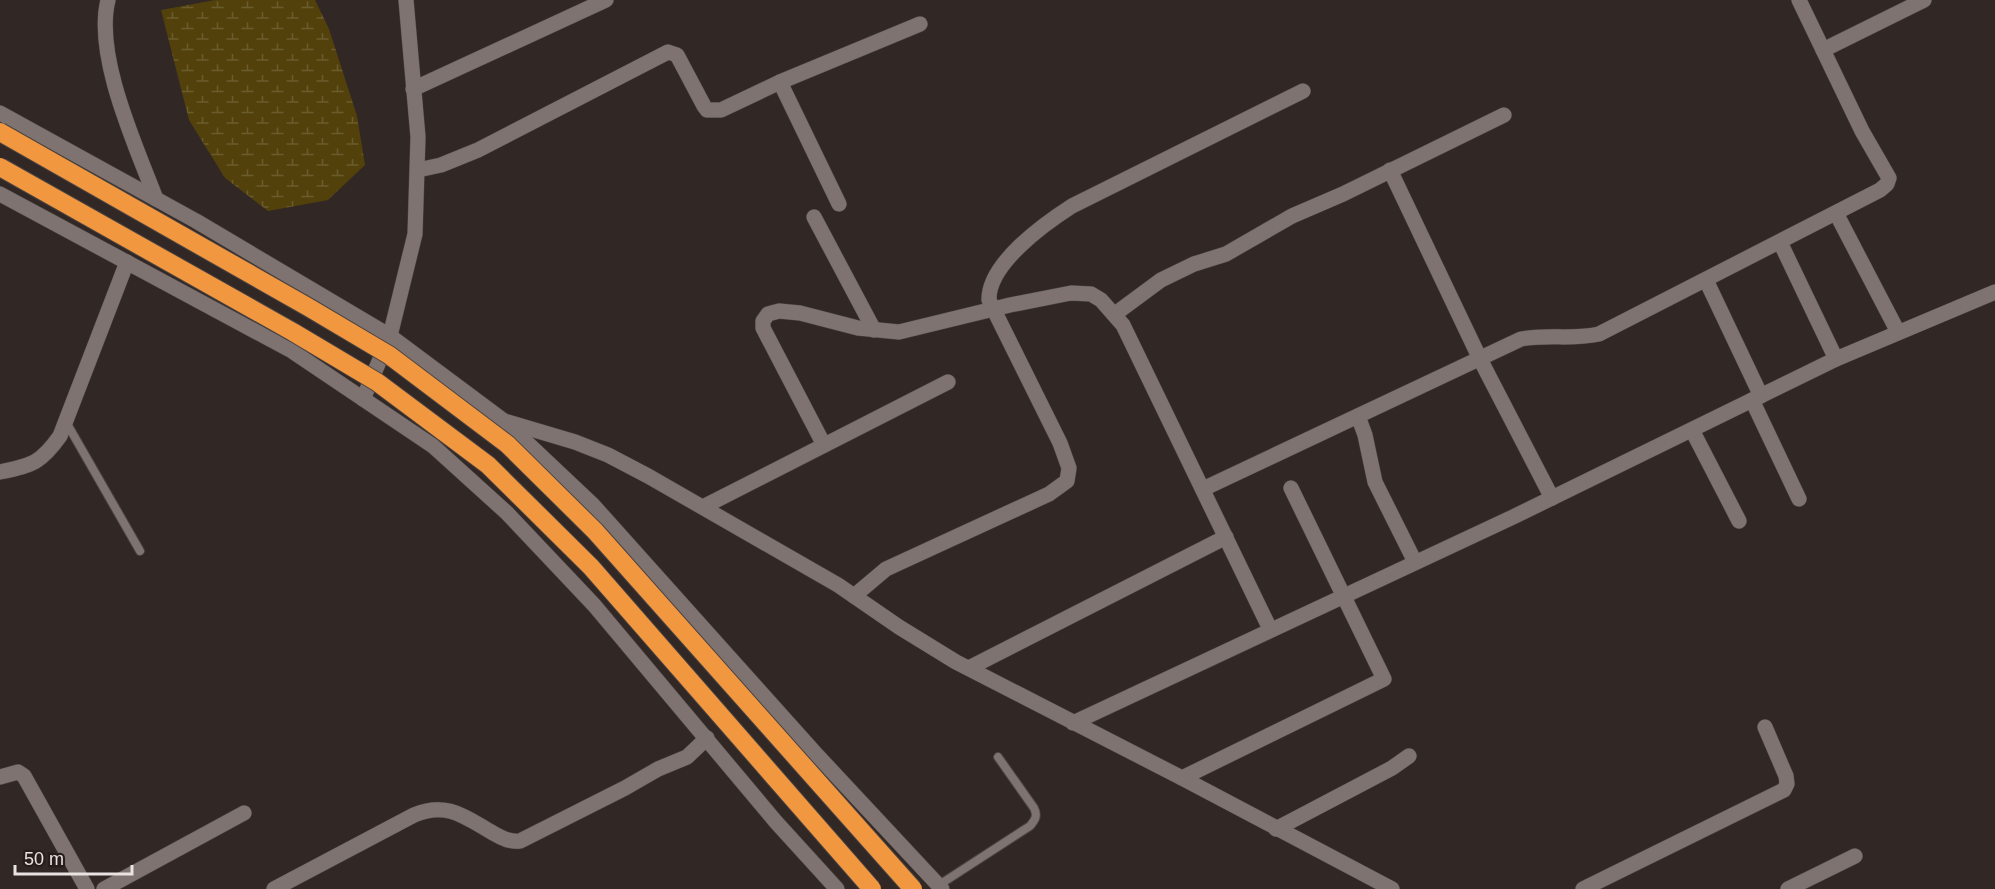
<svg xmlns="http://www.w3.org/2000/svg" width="1995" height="889" font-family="Helvetica,sans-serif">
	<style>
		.wetland { fill: url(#wetland-marsh) }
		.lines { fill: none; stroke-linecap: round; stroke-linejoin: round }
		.lane-casing { stroke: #4a4341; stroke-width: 10 }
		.street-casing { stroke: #4a4341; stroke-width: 16 }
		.secondary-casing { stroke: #4a4341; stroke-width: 16 }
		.lane { stroke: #7e7371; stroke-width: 8 }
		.street { stroke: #7e7371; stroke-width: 15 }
		.secondary { stroke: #7e7371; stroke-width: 15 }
		.highway-bridge-casing { stroke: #4a4341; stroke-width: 20; stroke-linecap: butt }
		.highway-bridge { stroke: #f19740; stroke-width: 18 }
	</style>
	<defs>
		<pattern id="wetland-marsh" width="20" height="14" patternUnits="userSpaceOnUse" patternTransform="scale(1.5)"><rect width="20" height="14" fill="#52410a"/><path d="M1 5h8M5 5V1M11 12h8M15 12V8" fill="none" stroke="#6b5c2d"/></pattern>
	</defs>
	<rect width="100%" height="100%" fill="#312725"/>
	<!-- wetland -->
	<path class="wetland" d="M215,0H315L329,29L357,116L365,165L328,200L268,211L225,178L189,120L161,10Z"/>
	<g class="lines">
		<defs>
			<g id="lane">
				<path d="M66,422L140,551"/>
				<path d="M939,885L1030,826C1035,820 1038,816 1034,808L998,757"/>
			</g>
			<g id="street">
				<path d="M108,0C94,56 136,146 156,199"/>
				<path d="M1823,50L1924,0"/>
				<path d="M780,82L839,204"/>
				<path d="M413,89L606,0"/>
				<path d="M418,170L441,165L478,150L668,52L677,55L704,106L707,110H721L780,82L920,24"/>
				<path d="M1390,170L1480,359L1552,498"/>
				<path d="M1836,213L1898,332"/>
				<path d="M814,217L874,330"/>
				<path d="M1780,242L1836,359"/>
				<path d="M1706,280L1761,396"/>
				<path d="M1115,314L1161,280L1194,264L1226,254L1292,216L1343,194L1504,115"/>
				<path d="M363,399L390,336L415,234L418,137L406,0"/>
				<path d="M1752,400L1799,499"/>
				<path d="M1358,416L1365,435L1375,482L1415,562"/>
				<path d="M504,421L575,442L608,455L648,476L838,585L899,627L956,662L1182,778L1392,889"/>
				<path d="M1692,430L1739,521"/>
				<path d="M824,445L763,328V321L768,314L779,311L800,313L858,328L899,332L1010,305L1071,293L1091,294L1101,300L1123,325L1270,629"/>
				<path d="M0,472C32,465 40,464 60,436L127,262"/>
				<path d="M1203,489L1521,339C1547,334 1573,340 1599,334L1880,190L1887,184L1889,178L1862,131L1799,0"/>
				<path d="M703,507L948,382"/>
				<path d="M854,596L886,569L1049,494L1067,481L1069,468L1060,443L989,300C988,264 1044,224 1072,206L1303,91"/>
				<path d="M969,668L1226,537"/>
				<path d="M1073,723L1513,517L1836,359L1995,292"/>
				<path d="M0,777L18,772L24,776L87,889"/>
				<path d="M1182,778L1384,679L1291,488"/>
				<path d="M1276,829L1392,768L1409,756"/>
				<path d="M104,889L244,813"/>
				<path d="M274,889L414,815C447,801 465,817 493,833C502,838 509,842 520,841L625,788L658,769L687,757L707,738"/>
				<path d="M1583,889L1784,790L1787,784L1786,776L1765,727"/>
				<path d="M1788,889L1855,856"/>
			</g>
			<g id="secondary">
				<path d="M0,113L196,221L390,336L504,421L593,505L816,754L942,889"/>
				<path d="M0,194L292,351L433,446L507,513L594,605L776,822L837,889"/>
			</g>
		</defs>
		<!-- lane casing -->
		<use href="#lane" class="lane-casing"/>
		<!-- street casing -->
		<use href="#street" class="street-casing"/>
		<!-- secondary casing -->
		<use href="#secondary" class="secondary-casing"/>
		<!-- lane -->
		<use href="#lane" class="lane"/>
		<!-- street -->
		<use href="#street" class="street"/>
		<!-- secondary -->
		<use href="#secondary" class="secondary"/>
		<defs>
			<g id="highway-bridge">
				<path d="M0,132L308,307L389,355L507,444L595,531L913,889"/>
				<path d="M0,167L293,332L377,382L488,465L591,567L872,889"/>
			</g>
		</defs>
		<!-- highway-bridge casing -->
		<use href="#highway-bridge" class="highway-bridge-casing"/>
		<!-- highway-bridge -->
		<use href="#highway-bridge" class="highway-bridge"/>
	</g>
	<!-- scale -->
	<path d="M15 865v9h117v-9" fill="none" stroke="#e9e3e2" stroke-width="3"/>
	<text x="24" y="865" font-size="18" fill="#e9e3e2" stroke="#271e1c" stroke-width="4.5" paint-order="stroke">50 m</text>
</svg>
